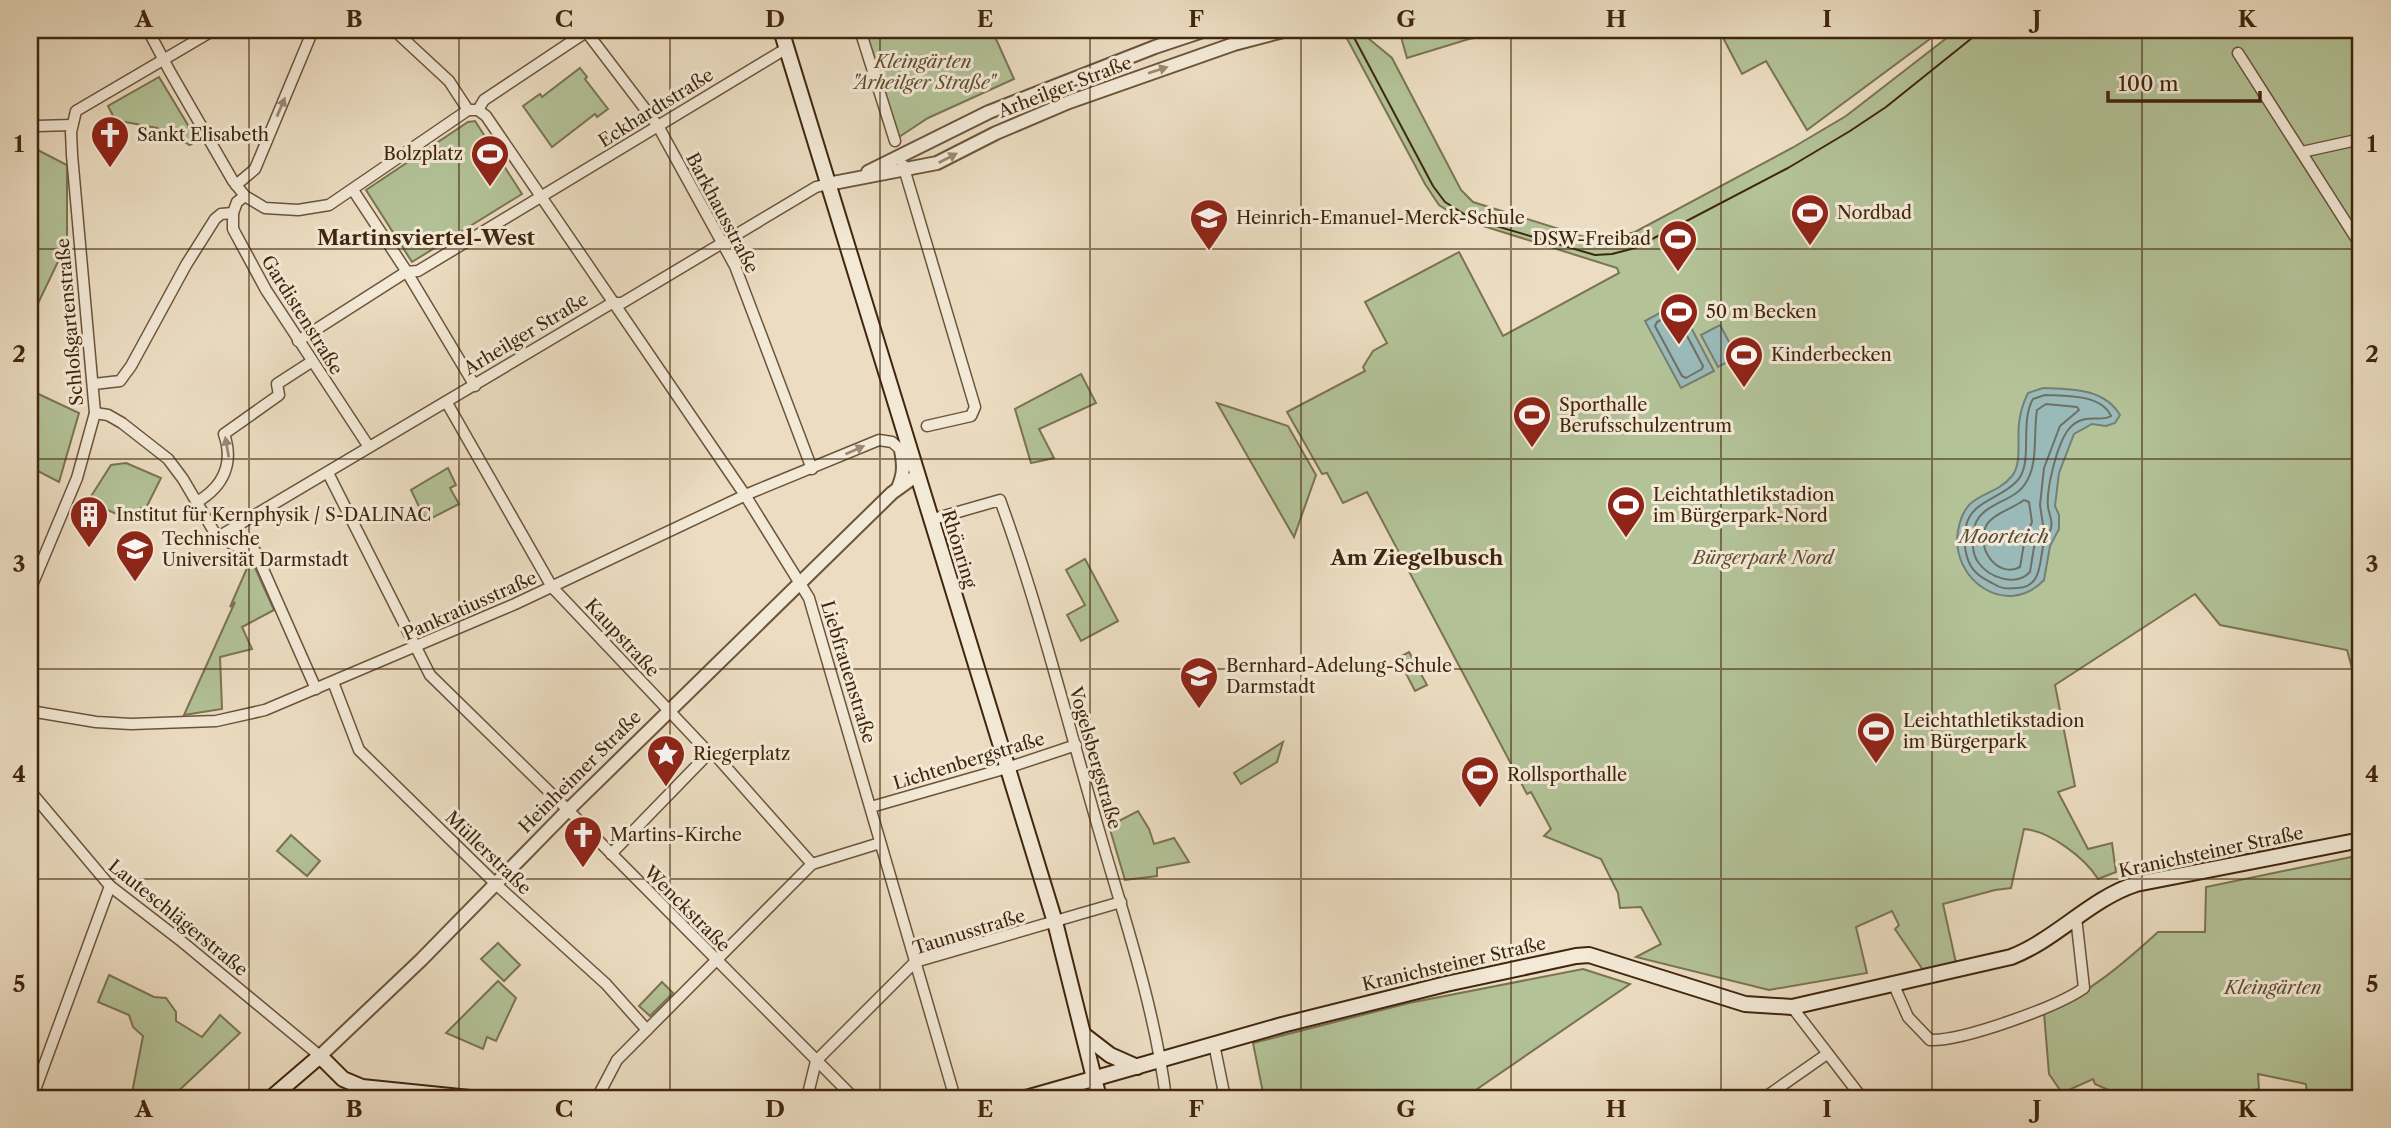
<svg xmlns="http://www.w3.org/2000/svg" width="2391" height="1128" font-family="'Libre Caslon Text',serif">
	<style>
		.green { fill: #b3c297; stroke: #7a7452; stroke-width: 2 }
		.water { fill: #9ababa; stroke: #767f74; stroke-width: 2 }
		.lines { fill: none; stroke-linecap: round; stroke-linejoin: round }
		.shore { stroke: #6e7063; stroke-width: 2 }
		.minor-casing { stroke: #6c543a; stroke-width: 13 }
		.tertiary-casing { stroke: #6c543a; stroke-width: 16 }
		.secondary-casing { stroke: #41260c; stroke-width: 18 }
		.minor { stroke: #f3e9d7; stroke-width: 10 }
		.tertiary { stroke: #f3e9d7; stroke-width: 12 }
		.secondary { stroke: #f3e9d7; stroke-width: 14 }
		.tram { stroke: #41260c; stroke-width: 2 }
		.oneway { fill: #9a8872 }
		.grid { fill: none; stroke: #41260c; stroke-width: 2; stroke-opacity: 0.55 }
		.labels { text-anchor: middle; stroke-width: 6; stroke-linejoin: round; paint-order: stroke }
		.park-label { font-size: 18px; font-style: italic; fill: #5e4d2f; stroke: #f3e9d7 }
		.street-label { font-size: 18px; fill: #41260c; stroke: #f3e9d7 }
		.poi-label { font-size: 18px; fill: #41260c; stroke: #f3e9d7; text-anchor: start }
		.water-label { font-size: 19px; font-style: italic; fill: #574b38; stroke: #f3e9d7 }
		.quarter-label { font-size: 21px; font-weight: bold; fill: #41260c; stroke: #f3e9d7 }
		.neatline { fill: none; stroke: #41260c; stroke-width: 2.5 }
		.grid-label { font-size: 23px; text-anchor: middle; font-weight: bold; fill: #41260c }
	</style>
	<rect width="100%" height="100%" fill="#ecddc2"/>
	<filter id="stains"><feTurbulence type="fractalNoise" baseFrequency=".00286" numOctaves="4"/><feColorMatrix values="0 0 0 0 .2 0 0 0 0 .09 0 0 0 0 .02 0 0 0 .5 -.17"/></filter>
	<radialGradient id="worn" r=".72"><stop offset=".6" stop-color="#630" stop-opacity="0"/><stop offset="1" stop-color="#630" stop-opacity=".3"/></radialGradient>
	<!-- green -->
	<g class="green">
		<path d="M863,30H992L1014,79L928,118L899,137Z"/>
		<path d="M1399,30H1516L1469,39L1407,58Z"/>
		<path d="M1719,30H1942L1807,130L1766,61L1742,74Z"/>
		<path d="M1957,30H2361V700L2347,650L2220,625L2195,594L2055,685L2075,786L2058,792L2088,849L2112,843L2116,872L2098,879C2085,858 2050,831 2024,829L2011,888L1995,890L1943,904L1956,963L1923,970L1895,929L1899,925L1892,911L1856,927L1867,973L1769,990L1636,957L1661,944L1641,907L1620,908L1618,893L1601,859L1544,836L1551,829L1531,792L1527,794L1367,492L1343,503L1327,473L1322,474L1287,412L1365,371L1363,367L1373,351L1387,343L1365,302L1459,252L1503,336L1619,273L1617,268L1461,219L1439,205L1425,184L1344,33L1355,31L1368,38L1392,58L1461,190L1473,202L1591,239H1610L1635,232L1792,148L1846,116Z"/>
		<path d="M580,68L587,77L585,79L608,109L597,117L595,114L552,147L523,106L540,94L542,97Z"/>
		<path d="M159,77L197,140L190,145L157,128L115,120L108,106Z"/>
		<path d="M475,121L522,194L412,262L366,190L468,122Z"/>
		<path d="M30,146L67,165V243L30,320Z"/>
		<path d="M1081,374L1096,403L1039,429L1054,458L1031,463L1015,409Z"/>
		<path d="M30,390L79,413L59,482L30,467Z"/>
		<path d="M1217,403L1288,426L1316,475L1294,537Z"/>
		<path d="M126,463L161,478L145,510L141,508L136,516L128,513L125,518L88,501L111,465Z"/>
		<path d="M448,468L456,485L450,488L459,504L426,521L411,490Z"/>
		<path d="M251,559L274,610L242,627L252,649L220,657L222,709L184,715L235,602L230,607Z"/>
		<path d="M1085,559L1118,621L1081,641L1067,615L1085,605L1066,570Z"/>
		<path d="M1409,652L1427,685L1415,691L1398,658Z"/>
		<path d="M1283,742L1277,762L1241,784L1234,773Z"/>
		<path d="M1138,811L1149,829L1154,844L1174,838L1189,862L1157,868V876L1125,880L1109,826Z"/>
		<path d="M291,835L320,861L307,876L277,851Z"/>
		<path d="M2361,855V1098H2307L2306,1084L2258,1074L2259,1089L2206,1098H2126L2095,1084L2093,1079L2062,1093L2049,1074L2044,1013C2088,994 2123,964 2158,932H2205L2206,887Z"/>
		<path d="M498,943L520,965L504,981L481,959Z"/>
		<path d="M1583,969L1630,984L1464,1098H1264L1253,1043L1409,1003Z"/>
		<path d="M109,975L154,997L166,998L176,1012V1021L202,1037L220,1015L240,1033L171,1098H131L143,1036L133,1027L129,1015L98,1002Z"/>
		<path d="M498,981L516,998L496,1041L487,1037L483,1049L446,1033Z"/>
		<path d="M662,982L673,993L650,1016L639,1006Z"/>
	</g>
	<!-- water -->
	<g class="water">
		<path d="M1678,303L1714,371L1681,388L1645,321Z"/>
		<path d="M1720,325L1737,357L1718,367L1701,335Z"/>
		<path d="M2043,388C2071,389 2104,388 2120,415L2115,423L2106,426L2092,424L2074,434L2059,473L2055,506L2059,515V529L2050,546L2044,580C2007,619 1950,580 1958,531C1965,489 1992,500 2012,476C2022,464 2017,439 2019,424C2020,413 2023,403 2028,393Z"/>
	</g>
	<g class="lines">
		<!-- shore -->
		<g class="shore">
			<path d="M1672,314L1676,315L1703,366L1702,369L1686,378L1682,376L1655,326L1657,322Z"/>
			<path d="M2045,395C2066,396 2101,394 2111,416C2101,423 2083,411 2068,430C2057,445 2046,489 2048,507C2049,515 2053,520 2051,528C2050,533 2046,538 2044,543C2039,559 2043,588 2017,588C2007,589 2001,589 1992,583C1980,577 1971,571 1967,557C1964,547 1964,537 1966,526C1972,500 2001,499 2017,481C2034,463 2019,423 2033,399Z"/>
			<path d="M2046,404L2077,407L2079,410L2060,426L2044,468L2040,505L2043,525L2035,541L2030,572C2016,587 1989,578 1978,562C1971,552 1972,536 1975,525C1982,503 2014,502 2025,484C2039,464 2033,433 2037,410Z"/>
			<path d="M2024,500L2029,502L2032,522L2025,538L2020,567C1997,579 1975,547 1986,526C1992,514 2014,508 2024,500Z"/>
		</g>
		<defs>
			<g id="minor">
				<path d="M148,30L169,70L233,181L245,196L265,208L298,210L329,205L468,110H478L486,116L745,495L809,598L955,1098"/>
				<path d="M394,30L449,81L468,110"/>
				<path d="M585,30L658,126L735,266L812,469"/>
				<path d="M860,30L895,141"/>
				<path d="M2238,53L2361,246"/>
				<path d="M478,110L484,100L589,30"/>
				<path d="M30,119L37,126L72,125"/>
				<path d="M2302,152L2361,139"/>
				<path d="M903,165L975,407L971,416L927,426"/>
				<path d="M236,185L255,169L313,30"/>
				<path d="M353,190L405,269L475,386"/>
				<path d="M245,196L237,202L233,213V229L266,290L369,447"/>
				<path d="M298,341L406,272L418,271L787,48"/>
				<path d="M94,384L120,381L131,366L186,265L215,219L221,214L233,213"/>
				<path d="M447,403L552,587L709,753L717,757L812,864"/>
				<path d="M95,413L108,415L122,423L168,459L183,479L216,535L236,546L255,551L316,689"/>
				<path d="M328,473L430,675L568,810L854,1098"/>
				<path d="M197,502C224,486 234,463 224,434L279,395L277,384L311,362"/>
				<path d="M930,520L1000,500C1038,604 1065,713 1096,820C1122,912 1154,1003 1166,1098"/>
				<path d="M218,537L612,303H622L816,187L828,184"/>
				<path d="M30,590L77,478L95,413L72,155L71,132L76,111L214,30"/>
				<path d="M333,682L359,750L499,887L606,984L647,1030"/>
				<path d="M30,711L96,722L131,724L216,721L265,710L515,604L750,493L879,440L892,442L901,450"/>
				<path d="M30,791L110,886L180,940L320,1056"/>
				<path d="M871,807L1007,768L1076,745"/>
				<path d="M611,854L709,753"/>
				<path d="M1893,983L1908,1017L1930,1040C1963,1041 2057,1007 2084,988L2076,917"/>
				<path d="M1792,1007L1862,1098"/>
				<path d="M1214,1044L1225,1098"/>
				<path d="M32,1098L110,886"/>
				<path d="M354,1098L362,1087"/>
				<path d="M597,1098L617,1060L812,864L880,843"/>
				<path d="M807,1098L816,1061L915,962L1121,902"/>
				<path d="M1764,1098L1827,1054"/>
			</g>
			<g id="tertiary">
				<path d="M1329,30H1345"/>
				<path d="M868,172L989,112L1155,47L1206,30"/>
				<path d="M828,184L937,163L996,133L1069,102L1234,44L1287,30"/>
				<path d="M898,488C904,474 904,466 901,450"/>
				<path d="M320,1056L421,960L568,810L892,493L917,475"/>
			</g>
			<g id="secondary">
				<path d="M781,30L1055,922L1099,1098"/>
				<path d="M1084,1035L1110,1055L1137,1067"/>
				<path d="M271,1098L320,1056L343,1079L362,1087L470,1098"/>
				<path d="M1026,1098L1282,1025L1446,984L1576,956L1589,955L1745,1004L1792,1007L2011,957C2057,939 2090,899 2136,884L2361,840"/>
			</g>
		</defs>
		<!-- minor casing -->
		<use href="#minor" class="minor-casing"/>
		<!-- tertiary casing -->
		<use href="#tertiary" class="tertiary-casing"/>
		<!-- secondary casing -->
		<use href="#secondary" class="secondary-casing"/>
		<!-- minor -->
		<use href="#minor" class="minor"/>
		<!-- tertiary -->
		<use href="#tertiary" class="tertiary"/>
		<!-- secondary -->
		<use href="#secondary" class="secondary"/>
		<!-- tram -->
		<path class="tram" d="M1350,30L1433,186L1445,202L1472,219L1595,255L1612,254L1635,248L1788,168L1850,131L1886,107L1982,30"/>
	</g>
	<!-- one-way arrows -->
	<defs><path id="oneway-solid" d="M-6-.8H1V-3.2L6.5 0L1 3.2V.8H-6Z" transform="scale(1.75)"/></defs>
	<g class="oneway">
		<use href="#oneway-solid" transform="translate(1158 70) rotate(-18)"/>
		<use href="#oneway-solid" transform="translate(281 107) rotate(-67)"/>
		<use href="#oneway-solid" transform="translate(948 158) rotate(-27)"/>
		<use href="#oneway-solid" transform="translate(227 447) rotate(-100)"/>
		<use href="#oneway-solid" transform="translate(855 450) rotate(-24)"/>
	</g>
	<!-- grid -->
	<path class="grid" d="M249,30V1098M459,30V1098M670,30V1098M880,30V1098M1090,30V1098M1301,30V1098M1511,30V1098M1721,30V1098M1932,30V1098M2142,30V1098M30,249H2361M30,459H2361M30,669H2361M30,879H2361"/>
	<!-- icons -->
	<defs>
		<symbol id="church-pin" viewBox="-11 -11 22 30"><path d="M0 17L-7.5 6A9.5 9.5 0 1 1 7.5 6Z" fill="#8f2418" stroke="#f3e9d7"/><path d="M-1.2-6h2.4v3.5h3.3v2.4h-3.3V6h-2.4V-.1h-3.3v-2.4h3.3Z" fill="#fff"/></symbol>
		<symbol id="stadium-pin" viewBox="-11 -11 22 30"><path d="M0 17L-7.5 6A9.5 9.5 0 1 1 7.5 6Z" fill="#8f2418" stroke="#f3e9d7"/><path d="M0-5a6.5 5 0 1 0 0 10a6.5 5 0 1 0 0-10ZM-3.5-1.8h7v3.6h-7Z" fill="#fff"/></symbol>
		<symbol id="school-pin" viewBox="-11 -11 22 30"><path d="M0 17L-7.5 6A9.5 9.5 0 1 1 7.5 6Z" fill="#8f2418" stroke="#f3e9d7"/><path d="M0-5L7-2L0 1L-7-2ZM-4 1L0 2.5L4 1V4Q0 6-4 4Z" fill="#fff"/></symbol>
		<symbol id="building-pin" viewBox="-11 -11 22 30"><path d="M0 17L-7.5 6A9.5 9.5 0 1 1 7.5 6Z" fill="#8f2418" stroke="#f3e9d7"/><path d="M-4-6H4V6H1V3H-1V6H-4ZM-2.5-4.3h1.7v1.8h-1.7ZM.8-4.3h1.7v1.8H.8ZM-2.5-1h1.7V.8h-1.7ZM.8-1h1.7V.8H.8Z" fill="#fff"/></symbol>
		<symbol id="university-pin" viewBox="-11 -11 22 30"><path d="M0 17L-7.5 6A9.5 9.5 0 1 1 7.5 6Z" fill="#8f2418" stroke="#f3e9d7"/><path d="M0-5L7-2L0 1L-7-2ZM-4 1L0 2.5L4 1V4Q0 6-4 4Z" fill="#fff"/></symbol>
		<symbol id="sight-pin" viewBox="-11 -11 22 30"><path d="M0 17L-7.5 6A9.5 9.5 0 1 1 7.5 6Z" fill="#8f2418" stroke="#f3e9d7"/><path d="M0-6L1.8-2.2L6-1.7L2.9 1.2L3.7 5.4L0 3.3L-3.7 5.4L-2.9 1.2L-6-1.7L-1.8-2.2Z" fill="#fff"/></symbol>
	</defs>
	<g fill-rule="evenodd">
		<use href="#church-pin" x="88" y="113" width="44" height="60"/>
		<use href="#stadium-pin" x="468" y="132" width="44" height="60"/>
		<use href="#stadium-pin" x="1788" y="191" width="44" height="60"/>
		<use href="#school-pin" x="1187" y="196" width="44" height="60"/>
		<use href="#stadium-pin" x="1656" y="217" width="44" height="60"/>
		<use href="#stadium-pin" x="1657" y="290" width="44" height="60"/>
		<use href="#stadium-pin" x="1722" y="333" width="44" height="60"/>
		<use href="#stadium-pin" x="1510" y="393" width="44" height="60"/>
		<use href="#stadium-pin" x="1604" y="483" width="44" height="60"/>
		<use href="#building-pin" x="67" y="493" width="44" height="60"/>
		<use href="#university-pin" x="113" y="527" width="44" height="60"/>
		<use href="#school-pin" x="1177" y="654" width="44" height="60"/>
		<use href="#stadium-pin" x="1854" y="709" width="44" height="60"/>
		<use href="#sight-pin" x="644" y="732" width="44" height="60"/>
		<use href="#stadium-pin" x="1458" y="753" width="44" height="60"/>
		<use href="#church-pin" x="561" y="813" width="44" height="60"/>
	</g>
	<g class="labels">
		<!-- park labels -->
		<g class="park-label">
			<text x="923" y="68">Kleingärten<tspan x="923" dy="21">"Arheilger Straße"</tspan></text>
			<text x="1763" y="564">Bürgerpark Nord</text>
			<text x="2273" y="994">Kleingärten</text>
		</g>
		<!-- street labels -->
		<g class="street-label">
			<text transform="translate(1065 87) rotate(-21)" y="6">Arheilger Straße</text>
			<text transform="translate(656 108) rotate(-32)" y="6">Eckhardtstraße</text>
			<text transform="translate(722 213) rotate(62)" y="6">Barkhausstraße</text>
			<text transform="translate(302 315) rotate(58)" y="6">Gardistenstraße</text>
			<text transform="translate(70 322) rotate(-95)" y="6">Schloßgartenstraße</text>
			<text transform="translate(526 334) rotate(-31)" y="6">Arheilger Straße</text>
			<text transform="translate(959 549) rotate(73)" y="6">Rhönring</text>
			<text transform="translate(470 606) rotate(-24)" y="6">Pankratiusstraße</text>
			<text transform="translate(622 638) rotate(47)" y="6">Kaupstraße</text>
			<text transform="translate(848 672) rotate(73)" y="6">Liebfrauenstraße</text>
			<text transform="translate(1095 758) rotate(74)" y="6">Vogelsbergstraße</text>
			<text transform="translate(969 761) rotate(-17)" y="6">Lichtenbergstraße</text>
			<text transform="translate(580 772) rotate(-45)" y="6">Heinheimer Straße</text>
			<text transform="translate(2211 852) rotate(-12)" y="6">Kranichsteiner Straße</text>
			<text transform="translate(488 853) rotate(44)" y="6">Müllerstraße</text>
			<text transform="translate(687 909) rotate(45)" y="6">Wenckstraße</text>
			<text transform="translate(178 918) rotate(39)" y="6">Lauteschlägerstraße</text>
			<text transform="translate(969 932) rotate(-17)" y="6">Taunusstraße</text>
			<text transform="translate(1454 964) rotate(-13)" y="6">Kranichsteiner Straße</text>
		</g>
		<!-- poi labels -->
		<g class="poi-label">
			<text x="137" y="141">Sankt Elisabeth</text>
			<text x="463" y="160" text-anchor="end">Bolzplatz</text>
			<text x="1837" y="219">Nordbad</text>
			<text x="1236" y="224">Heinrich-Emanuel-Merck-Schule</text>
			<text x="1651" y="245" text-anchor="end">DSW-Freibad</text>
			<text x="1706" y="318">50 m Becken</text>
			<text x="1771" y="361">Kinderbecken</text>
			<text x="1559" y="411">Sporthalle<tspan x="1559" dy="21">Berufsschulzentrum</tspan></text>
			<text x="1653" y="501">Leichtathletikstadion<tspan x="1653" dy="21">im Bürgerpark-Nord</tspan></text>
			<text x="116" y="521">Institut für Kernphysik / S-DALINAC</text>
			<text x="162" y="545">Technische<tspan x="162" dy="21">Universität Darmstadt</tspan></text>
			<text x="1226" y="672">Bernhard-Adelung-Schule<tspan x="1226" dy="21">Darmstadt</tspan></text>
			<text x="1903" y="727">Leichtathletikstadion<tspan x="1903" dy="21">im Bürgerpark</tspan></text>
			<text x="693" y="760">Riegerplatz</text>
			<text x="1507" y="781">Rollsporthalle</text>
			<text x="610" y="841">Martins-Kirche</text>
		</g>
		<!-- water labels -->
		<g class="water-label">
			<text x="2004" y="543">Moorteich</text>
		</g>
		<!-- quarter labels -->
		<g class="quarter-label">
			<text x="426" y="245">Martinsviertel-West</text>
			<text x="1417" y="565">Am Ziegelbusch</text>
		</g>
	</g>
	<!-- margin -->
	<rect width="2391" height="1128" fill="none" stroke="#ecddc2" stroke-width="77"/>
	<!-- scale -->
	<path d="M2108 91v10h152v-10" fill="none" stroke="#41260c" stroke-width="3.5"/>
	<text x="2118" y="91" font-size="21" fill="#41260c" stroke="#f3e9d7" stroke-width="5" paint-order="stroke">100 m</text>
	<rect x="38" y="38" width="2314" height="1052" class="neatline"/>
	<g class="grid-label">
		<text x="144" y="27">A</text>
		<text x="354" y="27">B</text>
		<text x="564" y="27">C</text>
		<text x="775" y="27">D</text>
		<text x="985" y="27">E</text>
		<text x="1196" y="27">F</text>
		<text x="1406" y="27">G</text>
		<text x="1616" y="27">H</text>
		<text x="1827" y="27">I</text>
		<text x="2037" y="27">J</text>
		<text x="2247" y="27">K</text>
		<text x="19" y="152">1</text>
		<text x="2372" y="152">1</text>
		<text x="19" y="362">2</text>
		<text x="2372" y="362">2</text>
		<text x="19" y="572">3</text>
		<text x="2372" y="572">3</text>
		<text x="19" y="782">4</text>
		<text x="2372" y="782">4</text>
		<text x="19" y="992">5</text>
		<text x="2372" y="992">5</text>
		<text x="144" y="1117">A</text>
		<text x="354" y="1117">B</text>
		<text x="564" y="1117">C</text>
		<text x="775" y="1117">D</text>
		<text x="985" y="1117">E</text>
		<text x="1196" y="1117">F</text>
		<text x="1406" y="1117">G</text>
		<text x="1616" y="1117">H</text>
		<text x="1827" y="1117">I</text>
		<text x="2037" y="1117">J</text>
		<text x="2247" y="1117">K</text>
	</g>
	<rect width="100%" height="100%" filter="url(#stains)"/>
	<rect width="100%" height="100%" fill="url(#worn)"/>
</svg>
